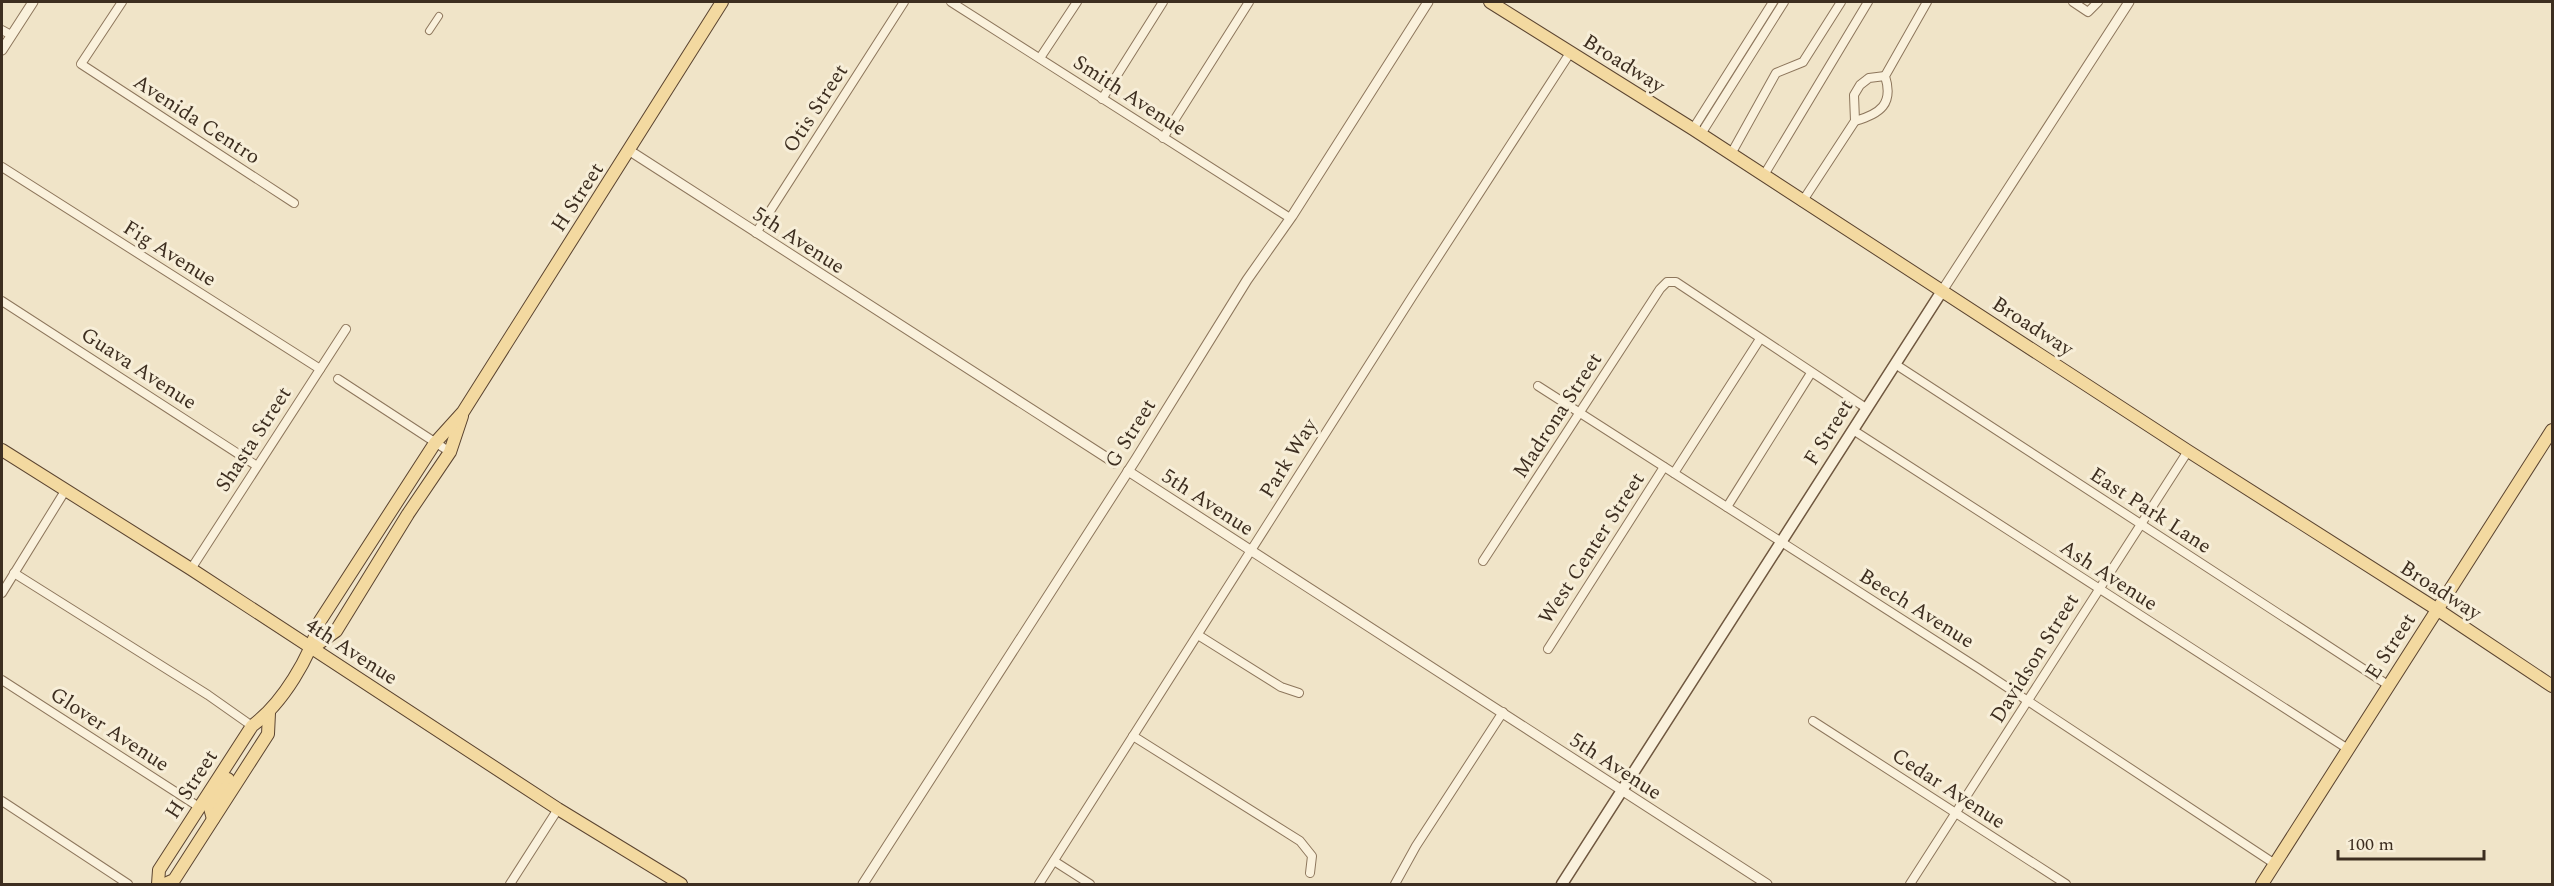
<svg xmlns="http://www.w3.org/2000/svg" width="2554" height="886" font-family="Spectral,serif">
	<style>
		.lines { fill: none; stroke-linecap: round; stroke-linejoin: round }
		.pedestrian-casing { stroke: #8d765c; stroke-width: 8 }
		.minor-casing { stroke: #8d765c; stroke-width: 10 }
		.tertiary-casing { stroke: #8d765c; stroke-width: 11 }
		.secondary-casing { stroke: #6f573f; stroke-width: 13 }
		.primary-casing { stroke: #5b4430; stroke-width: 14 }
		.pedestrian { stroke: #faf1dc; stroke-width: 6 }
		.minor { stroke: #faf1dc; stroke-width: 8 }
		.tertiary { stroke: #faf1dc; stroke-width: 9 }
		.secondary { stroke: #faf1dc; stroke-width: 10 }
		.primary { stroke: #f3d9a0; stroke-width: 12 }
		.labels { text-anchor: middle; stroke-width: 6; stroke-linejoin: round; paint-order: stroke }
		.street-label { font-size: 21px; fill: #3d2e20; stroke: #f7eed8 }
	</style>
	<rect width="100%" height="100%" fill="#f0e4c8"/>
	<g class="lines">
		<defs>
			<path id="pedestrian" d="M429,31L439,16"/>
			<g id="minor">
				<path d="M122,2L81,64L294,203"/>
				<path d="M951,2L1290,218"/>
				<path d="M2073,2L2088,12L2098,2"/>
				<path d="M2,30L11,35"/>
				<path d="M1040,58L1077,2"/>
				<path d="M1102,99L1163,2"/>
				<path d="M1855,121C1880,114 1894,104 1885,76L1927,2"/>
				<path d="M1693,129L1773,2"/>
				<path d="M1701,134L1784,2"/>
				<path d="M1163,138L1249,2"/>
				<path d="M1731,154L1776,73L1803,62L1841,2"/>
				<path d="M2,167L320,369"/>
				<path d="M1764,175L1868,2"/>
				<path d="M1802,202L1855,121L1854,95L1860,85L1869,78L1885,76"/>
				<path d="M756,233L904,2"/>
				<path d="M2,301L257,466"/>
				<path d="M1895,364L2388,685"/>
				<path d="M338,379L450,452"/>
				<path d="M1538,386L1978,668L2275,864"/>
				<path d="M1853,430L2348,749"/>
				<path d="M1674,473L1760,339"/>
				<path d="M1727,507L1811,373"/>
				<path d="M1483,561L1660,289L1667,282H1676L1866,408"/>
				<path d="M191,569L346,329"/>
				<path d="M14,573L208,695L252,726"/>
				<path d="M2,593L65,491"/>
				<path d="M1198,635L1281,687L1299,693"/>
				<path d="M1548,649L1664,467"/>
				<path d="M2,680L199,807"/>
				<path d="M1813,721L2066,884"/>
				<path d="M1133,736L1300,841L1312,856L1310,873"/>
				<path d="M2,801L128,884"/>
				<path d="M1054,861L1090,884"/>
				<path d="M510,884L558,809"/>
				<path d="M1039,884L1412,297L1570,53"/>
				<path d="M1395,884L1416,846L1503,712"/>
				<path d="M1910,884L2188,451"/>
			</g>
			<g id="tertiary">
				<path d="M2,50L33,2"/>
				<path d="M630,151L1115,463"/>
				<path d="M1942,291L2129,2"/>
				<path d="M1128,471L1767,884"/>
				<path d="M863,884L1136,459L1247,280L1292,216L1428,2"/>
			</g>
			<path id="secondary" d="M1562,884L1942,291"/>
			<g id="primary">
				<path d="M1490,2L1693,129L2188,451L2438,610L2552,686"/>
				<path d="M2,450L191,569L558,809L681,884"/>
				<path d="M311,649L336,631L408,514L450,452L462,416"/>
				<path d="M213,819L210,808L228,779"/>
				<path d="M158,884L159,870L252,726C283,703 310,657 320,621L435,443L463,412L722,2"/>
				<path d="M165,884L174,880L268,734L269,713"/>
				<path d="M2262,884L2552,430"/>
			</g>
		</defs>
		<!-- pedestrian casing -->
		<use href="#pedestrian" class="pedestrian-casing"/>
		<!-- minor casing -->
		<use href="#minor" class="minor-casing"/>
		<!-- tertiary casing -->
		<use href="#tertiary" class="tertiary-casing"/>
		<!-- secondary casing -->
		<use href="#secondary" class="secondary-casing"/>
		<!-- primary casing -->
		<use href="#primary" class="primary-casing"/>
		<!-- pedestrian -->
		<use href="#pedestrian" class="pedestrian"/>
		<!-- minor -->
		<use href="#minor" class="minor"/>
		<!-- tertiary -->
		<use href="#tertiary" class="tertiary"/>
		<!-- secondary -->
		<use href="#secondary" class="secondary"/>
		<!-- primary -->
		<use href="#primary" class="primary"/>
	</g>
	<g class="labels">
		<!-- street labels -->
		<g class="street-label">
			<text transform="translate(1624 63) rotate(32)" y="7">Broadway</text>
			<text transform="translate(1130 95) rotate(33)" y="7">Smith Avenue</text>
			<text transform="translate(815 108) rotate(-57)" y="7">Otis Street</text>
			<text transform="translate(197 119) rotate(33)" y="7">Avenida Centro</text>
			<text transform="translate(577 197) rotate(-57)" y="7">H Street</text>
			<text transform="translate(799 240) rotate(33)" y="7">5th Avenue</text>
			<text transform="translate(170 253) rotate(32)" y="7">Fig Avenue</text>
			<text transform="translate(2033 326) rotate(33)" y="7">Broadway</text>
			<text transform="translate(139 368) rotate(33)" y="7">Guava Avenue</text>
			<text transform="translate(1557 415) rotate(-57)" y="7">Madrona Street</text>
			<text transform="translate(1828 432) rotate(-58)" y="7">F Street</text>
			<text transform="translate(1130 433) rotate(-58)" y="7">G Street</text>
			<text transform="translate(253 439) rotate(-57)" y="7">Shasta Street</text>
			<text transform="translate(1288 458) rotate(-58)" y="7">Park Way</text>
			<text transform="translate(1208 502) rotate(33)" y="7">5th Avenue</text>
			<text transform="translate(2151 510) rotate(33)" y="7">East Park Lane</text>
			<text transform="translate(1591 548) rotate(-57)" y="7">West Center Street</text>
			<text transform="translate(2109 575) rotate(33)" y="7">Ash Avenue</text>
			<text transform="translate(2441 590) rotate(33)" y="7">Broadway</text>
			<text transform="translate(1917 608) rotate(32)" y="7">Beech Avenue</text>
			<text transform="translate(2390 646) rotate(-57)" y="7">E Street</text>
			<text transform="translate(352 651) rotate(33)" y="7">4th Avenue</text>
			<text transform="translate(2034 658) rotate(-58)" y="7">Davidson Street</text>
			<text transform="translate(110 729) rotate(33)" y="7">Glover Avenue</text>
			<text transform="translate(1616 766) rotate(33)" y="7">5th Avenue</text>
			<text transform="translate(191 784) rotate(-57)" y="7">H Street</text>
			<text transform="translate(1949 788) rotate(33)" y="7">Cedar Avenue</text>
		</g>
	</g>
	<!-- border -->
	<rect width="2554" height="886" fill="none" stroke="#3d2e20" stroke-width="6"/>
	<!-- scale -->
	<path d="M2338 850v9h146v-9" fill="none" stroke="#3d2e20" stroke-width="3"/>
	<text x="2347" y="850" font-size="18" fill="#3d2e20" stroke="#f7eed8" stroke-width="4.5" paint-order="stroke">100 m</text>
</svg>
